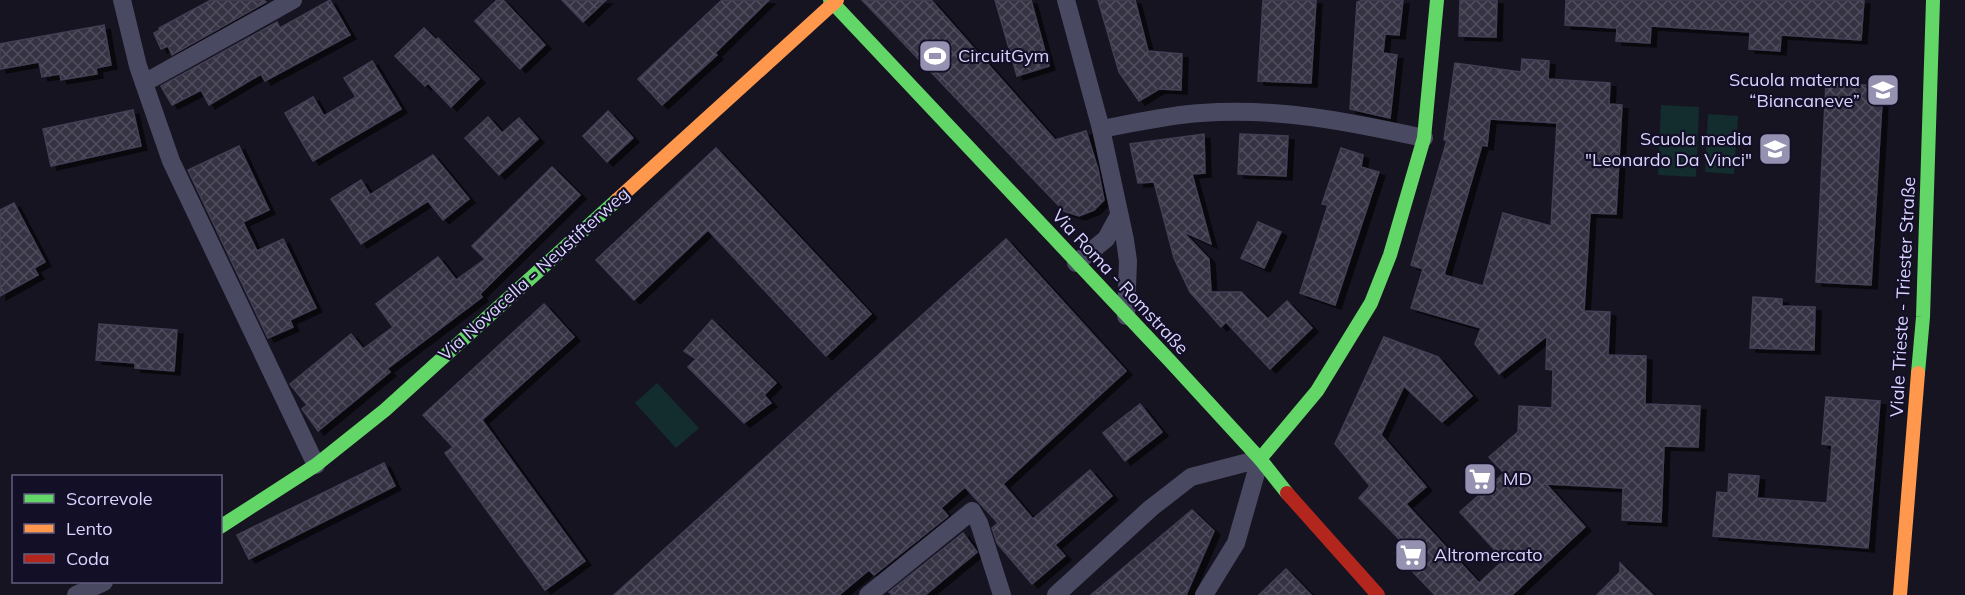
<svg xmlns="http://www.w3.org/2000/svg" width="1965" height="595" font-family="Mulish,sans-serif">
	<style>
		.garden { fill: #132c2d }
		.building { fill: url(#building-cross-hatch); stroke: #433f54; stroke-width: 1.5; fill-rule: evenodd; filter: url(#shadow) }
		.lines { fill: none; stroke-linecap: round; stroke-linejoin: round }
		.street { stroke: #4a4962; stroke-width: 18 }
		.fast { stroke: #63d668; stroke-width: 14 }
		.slow { stroke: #ff974d; stroke-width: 14 }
		.jam { stroke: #b3261e; stroke-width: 14 }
		.labels { text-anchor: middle; stroke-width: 4.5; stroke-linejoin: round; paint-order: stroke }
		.poi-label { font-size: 18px; fill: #d9d4ff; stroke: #130f26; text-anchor: start }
		.street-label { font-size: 18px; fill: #d9d4ff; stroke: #130f26 }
	</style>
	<defs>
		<pattern id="building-cross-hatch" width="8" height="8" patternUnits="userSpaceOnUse" patternTransform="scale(1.5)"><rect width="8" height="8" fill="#343243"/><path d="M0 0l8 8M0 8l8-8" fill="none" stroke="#514f5f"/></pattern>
		<filter id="shadow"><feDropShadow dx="6" dy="4" stdDeviation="0" flood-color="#0009"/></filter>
	</defs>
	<rect width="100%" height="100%" fill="#161421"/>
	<!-- garden -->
	<g class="garden">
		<path d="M1661,105L1699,107L1696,177L1658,175Z"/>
		<path d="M1708,114L1738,116L1734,174L1705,172Z"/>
		<path d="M657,383L699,428L676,448L635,403Z"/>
	</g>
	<!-- building -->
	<g class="building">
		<path d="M211,0H264L266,2L172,55L168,46L161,49L154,33L160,30L159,28Z"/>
		<path d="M330,0L350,35L265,81L261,74L209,105L201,90L172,105L161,86L277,22L280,28Z"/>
		<path d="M497,0H503L545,45L520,69L475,21Z"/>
		<path d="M562,0H606L583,22Z"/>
		<path d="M722,0H769L715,53L717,55L662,105L638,79Z"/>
		<path d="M862,0H931L1055,140L1086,131L1098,169L1104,200L1094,210L1079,216L1064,211Z"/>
		<path d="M995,0H1031L1049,66L1017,76Z"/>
		<path d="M1098,0H1135L1148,51L1182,54L1181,90L1159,89L1139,101L1119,72Z"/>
		<path d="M1263,0H1316L1311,83L1258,81Z"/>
		<path d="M1363,0H1403L1399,35L1385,34L1383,53L1397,55L1390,118L1350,109L1357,2Z"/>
		<path d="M1460,0H1497L1496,37L1459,36Z"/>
		<path d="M1566,0H1864L1861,40L1781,35L1780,51L1749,49L1750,32L1651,26L1650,43L1616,41L1617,28L1565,25Z"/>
		<path d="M104,25L111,65L96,68L97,74L61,80L60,74L42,77L39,62L0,69V44Z"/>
		<path d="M424,28L436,40L438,38L479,79L451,107L428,83L425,86L395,56Z"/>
		<path d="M1522,59L1549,61L1548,79L1610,83L1609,104L1622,105L1616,214L1590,213L1584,311L1610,312L1608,355L1646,356L1645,404L1700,406L1698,447L1664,446L1661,522L1622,520L1623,488L1546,484L1585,527L1512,595H1435L1395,553L1404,544L1359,498L1370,486L1335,444L1384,337L1438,357L1472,396L1442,422L1404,386L1381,435L1426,487L1406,504L1479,583L1504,560L1460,512L1504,473L1489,457L1518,432L1519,406L1552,408L1553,370L1546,369L1547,336L1499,374L1475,344L1481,328L1411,308L1423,269L1411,265L1447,140H1444L1455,63L1521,72ZM1490,119L1557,123L1551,226L1503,213L1483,286L1444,275L1482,145L1487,146Z"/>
		<path d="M372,61L401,109L313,161L285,113L313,97L324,116L356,97L344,78Z"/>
		<path d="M1826,83L1883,86L1871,285L1816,282Z"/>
		<path d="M133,110L141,146L51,166L43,129Z"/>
		<path d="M608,111L633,138L607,162L583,136Z"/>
		<path d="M488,117L502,133L519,118L538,139L499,175L465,138Z"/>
		<path d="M1204,134L1205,173L1192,174L1211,244L1182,231L1209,259L1211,292H1241L1268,319L1287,301L1312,328L1270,369L1226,322L1221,327L1190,292L1174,258L1154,182L1138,183L1130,144Z"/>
		<path d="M1240,134L1288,136L1286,176L1238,174Z"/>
		<path d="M239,146L269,210L243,222L257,251L283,239L316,308L290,320L293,327L268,338L188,170Z"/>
		<path d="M716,148L871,314L826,356L708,230L634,300L596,260Z"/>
		<path d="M1341,148L1363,155L1361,167L1379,172L1335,305L1300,293L1328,205L1322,204Z"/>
		<path d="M433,155L469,199L443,220L428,201L361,244L331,199L361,180L370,195Z"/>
		<path d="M552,167L580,195L480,294L482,297L387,369L390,372L318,431L302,409L307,405L290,384L351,334L363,349L393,327L376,304L438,257L456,280L485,259L472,246Z"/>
		<path d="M14,203L45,262L34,268L38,275L0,296V210Z"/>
		<path d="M1258,222L1281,232L1264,268L1241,258Z"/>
		<path d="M1006,239L1126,371L1003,484L1033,519L1090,470L1112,496L1055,545L1065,556L1032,584L997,543L992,528L998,523L965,487L941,508L948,516L874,575L869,570L839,595H614Z"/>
		<path d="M1753,297L1782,299V306L1815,307L1814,350L1750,348Z"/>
		<path d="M544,304L574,337L482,420L585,561L545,590L445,453L453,447L423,415Z"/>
		<path d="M712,320L776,383L764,395L771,403L744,423L688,367L696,359L684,351Z"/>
		<path d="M99,324L177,330L174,371L135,368V363L96,360Z"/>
		<path d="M1826,397L1880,401L1868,548L1713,536L1717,492L1728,493L1729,474L1759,476L1757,498L1827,503L1832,445L1822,444Z"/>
		<path d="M1140,404L1162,432L1125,461L1103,433Z"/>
		<path d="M384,463L395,486L249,559L237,535Z"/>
		<path d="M1192,510L1214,531L1186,595H1091Z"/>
		<path d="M963,533L977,552L925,595H892L889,592Z"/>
		<path d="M1620,563L1653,595H1597L1620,572Z"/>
		<path d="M1286,569L1311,595H1259Z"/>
	</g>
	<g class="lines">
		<!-- street -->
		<g class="street">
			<path d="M122,0L138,66L171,161L316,465"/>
			<path d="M1066,0L1101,129L1125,240L1128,261L1126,316"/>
			<path d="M144,83L293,0"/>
			<path d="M1101,129C1134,123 1168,115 1201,113C1277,107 1350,122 1424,138"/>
			<path d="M1076,263L1106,239L1118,217"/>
			<path d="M76,595L104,582"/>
			<path d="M868,595L972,511L979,523L1002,595"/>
			<path d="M1056,595L1151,508L1191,477L1260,459L1236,543L1204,595"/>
		</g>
		<!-- fast -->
		<g class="fast">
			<path d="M830,0L1170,361L1260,459L1287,493"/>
			<path d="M1918,373L1923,317L1933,0"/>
			<path d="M1260,459L1317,391L1371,303L1390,255L1424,138L1437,0"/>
			<path d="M220,527L316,465L385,410L617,200"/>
		</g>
		<!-- slow -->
		<g class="slow">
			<path d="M617,200L837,0"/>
			<path d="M1900,595L1918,373"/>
		</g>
		<!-- jam -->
		<path class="jam" d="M1287,493L1378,595"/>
	</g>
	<!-- icons -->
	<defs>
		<symbol id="stadium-square" viewBox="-11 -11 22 22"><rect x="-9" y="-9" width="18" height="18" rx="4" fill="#9591b1" stroke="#130f26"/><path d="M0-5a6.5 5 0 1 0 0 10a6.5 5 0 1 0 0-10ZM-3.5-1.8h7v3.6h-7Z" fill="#fff"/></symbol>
		<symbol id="school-square" viewBox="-11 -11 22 22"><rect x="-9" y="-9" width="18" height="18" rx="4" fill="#9591b1" stroke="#130f26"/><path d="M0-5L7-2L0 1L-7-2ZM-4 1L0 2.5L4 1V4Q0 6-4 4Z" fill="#fff"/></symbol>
		<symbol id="supermarket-square" viewBox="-11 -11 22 22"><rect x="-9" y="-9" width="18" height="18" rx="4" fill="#9591b1" stroke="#130f26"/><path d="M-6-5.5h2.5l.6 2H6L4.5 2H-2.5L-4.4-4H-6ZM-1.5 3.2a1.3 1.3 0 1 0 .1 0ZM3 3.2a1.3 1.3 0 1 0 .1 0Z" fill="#fff"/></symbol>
	</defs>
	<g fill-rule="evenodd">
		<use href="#stadium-square" x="916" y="37" width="38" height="38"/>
		<use href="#school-square" x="1864" y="71" width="38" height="38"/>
		<use href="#school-square" x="1756" y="130" width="38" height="38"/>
		<use href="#supermarket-square" x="1461" y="460" width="38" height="38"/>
		<use href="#supermarket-square" x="1392" y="536" width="38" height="38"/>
	</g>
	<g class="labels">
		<!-- poi labels -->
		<g class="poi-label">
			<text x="958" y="62">CircuitGym</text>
			<text x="1860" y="86" text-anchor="end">Scuola materna<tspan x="1860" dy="21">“Biancaneve”</tspan></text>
			<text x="1752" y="145" text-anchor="end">Scuola media<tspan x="1752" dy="21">"Leonardo Da Vinci"</tspan></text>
			<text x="1503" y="485">MD</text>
			<text x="1434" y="561">Altromercato</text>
		</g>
		<!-- street labels -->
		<g class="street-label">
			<text transform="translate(534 274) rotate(-42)" y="6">Via Novacella - Neustifterweg</text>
			<text transform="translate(1120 282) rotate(47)" y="6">Via Roma - Romstraße</text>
			<text transform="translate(1903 297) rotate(-87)" y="6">Viale Trieste - Triester Straße</text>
		</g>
	</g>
	<!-- legend -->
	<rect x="12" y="475" width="210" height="108" fill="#130f26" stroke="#625e7d" stroke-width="1.5"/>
	<rect x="24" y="494" width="30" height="9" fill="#63d668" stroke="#625e7d" stroke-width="1.5"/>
	<text x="66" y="505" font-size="18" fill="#d9d4ff">Scorrevole</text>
	<rect x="24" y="524" width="30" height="9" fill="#ff974d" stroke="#625e7d" stroke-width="1.5"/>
	<text x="66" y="535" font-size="18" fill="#d9d4ff">Lento</text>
	<rect x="24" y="554" width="30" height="9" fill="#b3261e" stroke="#625e7d" stroke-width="1.5"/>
	<text x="66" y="565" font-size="18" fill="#d9d4ff">Coda</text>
</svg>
